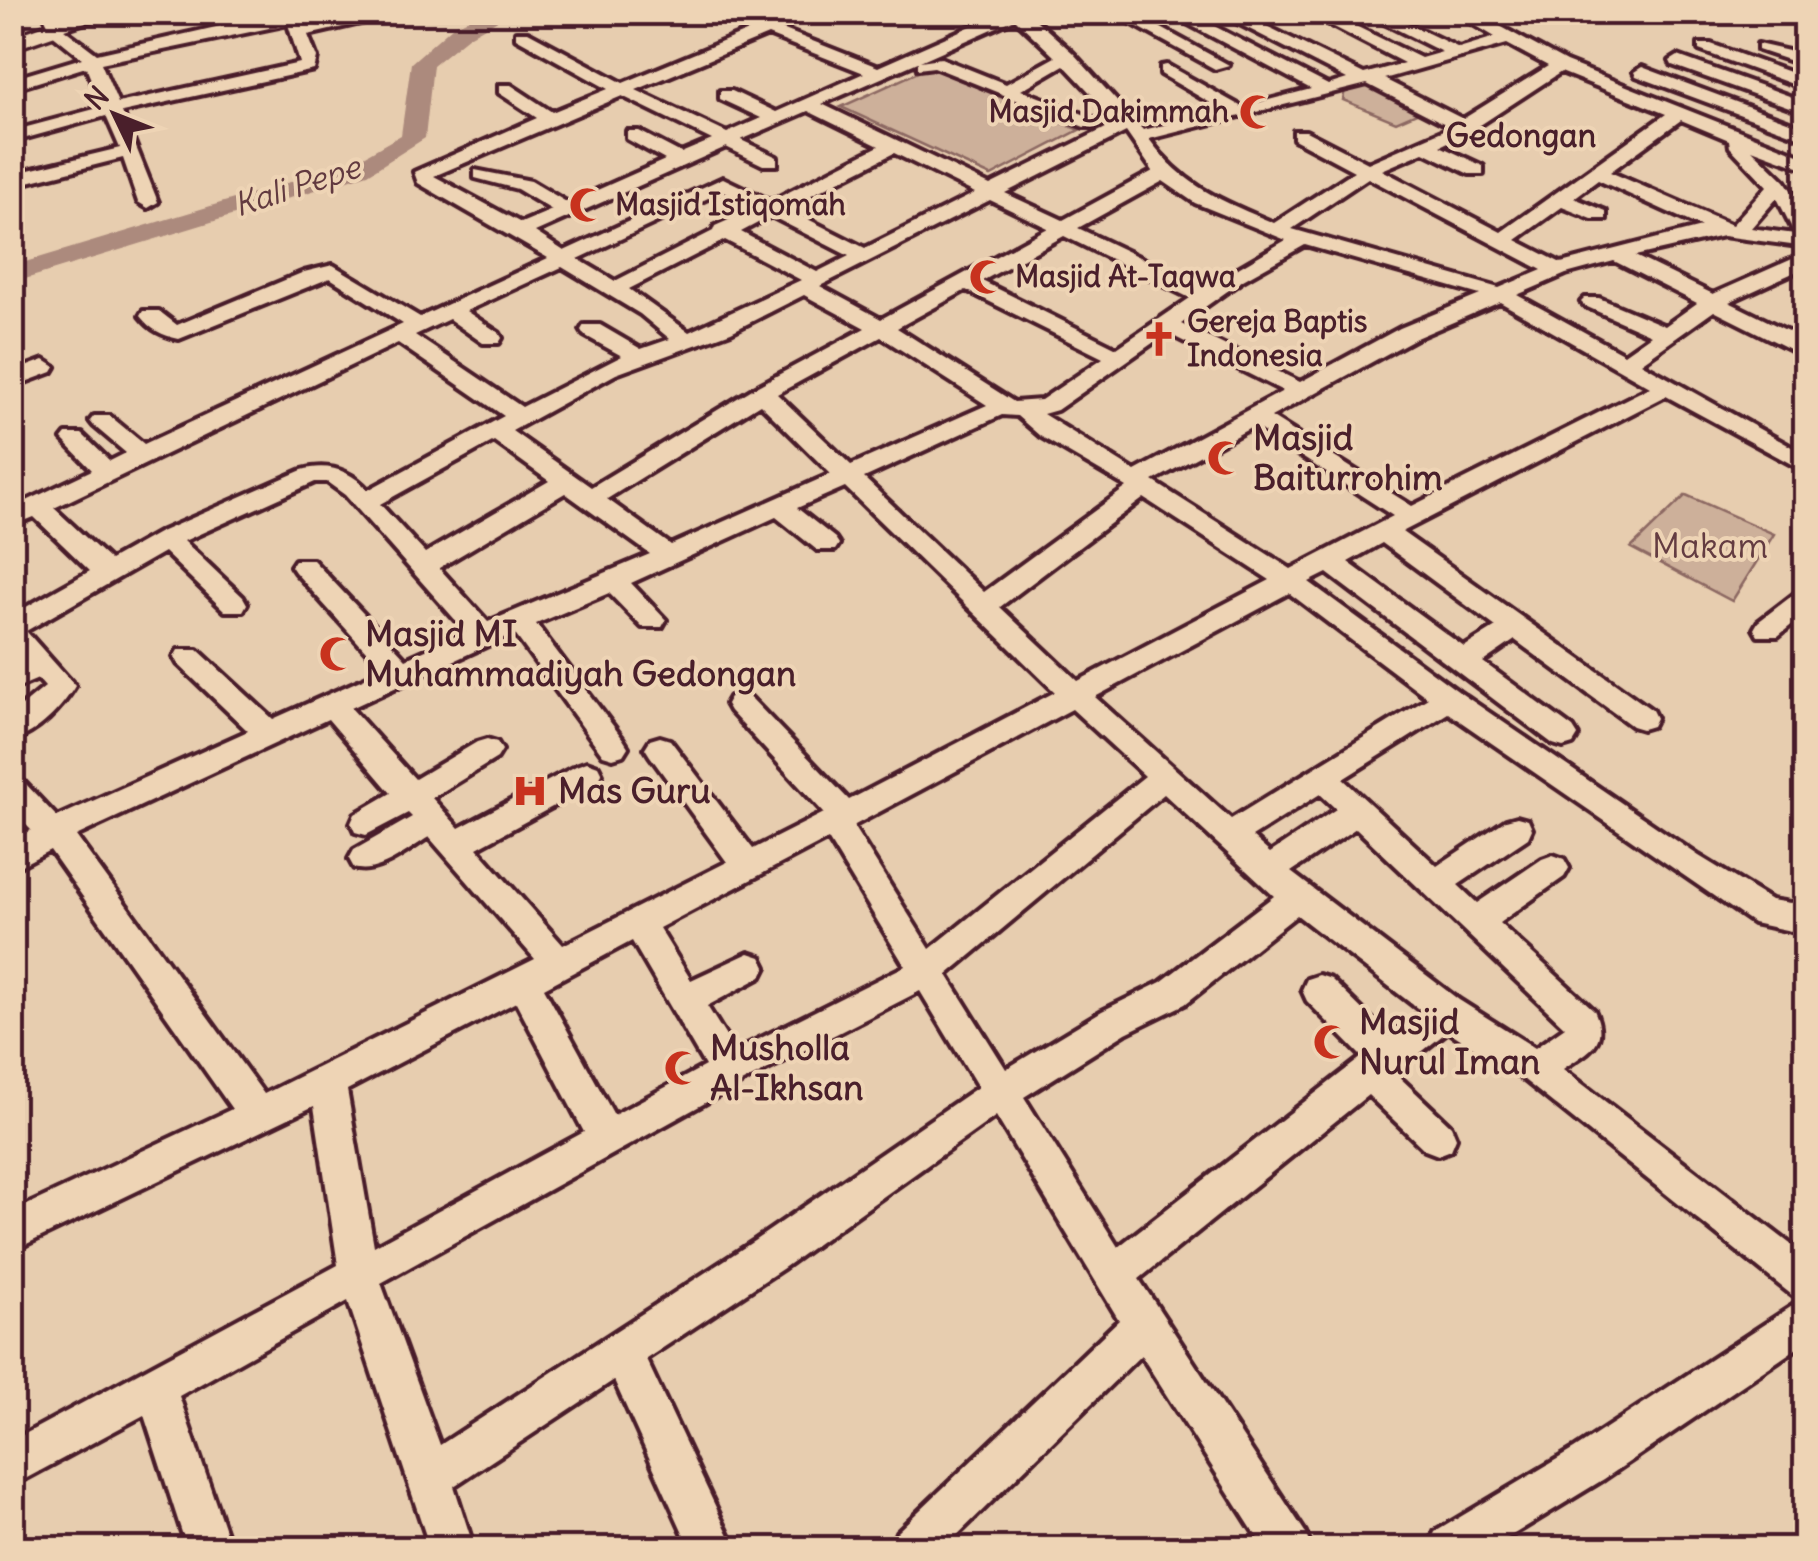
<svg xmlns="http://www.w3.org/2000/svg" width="1818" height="1561" font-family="Delius,sans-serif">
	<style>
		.green { fill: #cdb09a; stroke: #8c6862; stroke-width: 2.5 }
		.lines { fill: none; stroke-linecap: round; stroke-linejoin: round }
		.river { fill: #ac8a7d; fill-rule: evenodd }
		.minor-casing { stroke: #4a1f2b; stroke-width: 8 }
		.major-casing { stroke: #4a1f2b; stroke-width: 7 }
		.minor { fill: #eed4b5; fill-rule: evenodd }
		.major { fill: #eed4b5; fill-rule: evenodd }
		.labels { text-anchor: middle; stroke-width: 8; stroke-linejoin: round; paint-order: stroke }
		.far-poi-label { font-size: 30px; font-weight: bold; fill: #4a1f2b; stroke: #eed4b5; text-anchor: start }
		.far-quarter-label { font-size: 32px; font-weight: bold; fill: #4a1f2b; stroke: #eed4b5 }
		.far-water-label { font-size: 32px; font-style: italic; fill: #623a40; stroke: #eed4b5 }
		.poi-label { font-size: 35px; font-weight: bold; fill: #4a1f2b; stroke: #eed4b5; text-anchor: start }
		.park-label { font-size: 35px; fill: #643c41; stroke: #eed4b5 }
	</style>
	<rect width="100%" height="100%" fill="#e7cdaf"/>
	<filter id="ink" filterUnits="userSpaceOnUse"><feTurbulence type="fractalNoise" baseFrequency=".01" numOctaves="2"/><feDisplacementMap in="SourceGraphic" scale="20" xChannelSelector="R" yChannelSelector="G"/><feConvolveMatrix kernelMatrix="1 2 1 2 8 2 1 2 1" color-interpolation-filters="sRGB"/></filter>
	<g filter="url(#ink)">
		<!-- green -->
		<g class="green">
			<path d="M929,67L1079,130L991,176L841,107Z"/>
			<path d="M1370,81L1426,109L1396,122L1343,100L1345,89Z"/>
			<path d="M1686,495L1774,534L1732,601L1631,548Z"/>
		</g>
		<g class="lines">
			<!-- river -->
			<path class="river" d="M484,12H512L469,36L433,65L425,138L368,174L12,283V266L350,164L401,135L411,63L453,26Z"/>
			<defs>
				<g id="minor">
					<path d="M89,12H117L64,29L97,54L283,12H299L304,26L373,12H408L308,35L317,58L314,70L122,112L158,202L148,208L138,202L123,158L12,186V174L120,148L106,116L12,142V131L102,107L86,67L12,90V79L82,58L46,29L51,23ZM288,24L300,63L118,103L101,63Z"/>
					<path d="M794,12H817L782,29L878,67L1003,12H1027L1073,53L1143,130L1224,111L1161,74V66L1167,65L1242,107L1311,89L1166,12H1187L1328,85L1347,79L1216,12H1238L1364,74L1404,63L1305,12H1327L1421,58L1442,52L1362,12H1384L1459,48L1495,37L1453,12H1474L1566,62L1806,157V169L1752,149L1785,181L1806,213V247L1723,236L1635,256L1713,294L1806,253V267L1729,302L1798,336L1806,334V349H1790L1714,311L1641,363L1806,455V472L1666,396L1402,532L1652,710L1656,718L1652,726L1642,729L1632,726L1515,640L1483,662L1573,728L1578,736L1573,744L1563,747L1553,744L1327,573L1309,582L1459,692L1699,856L1771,900L1790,903L1806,898V925L1791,931L1753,923L1448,713L1343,779L1437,866L1506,820L1517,817L1528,820L1532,829L1528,838L1458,885L1477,903L1542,859L1553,855L1564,859L1569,868L1564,877L1499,923L1594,1010C1610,1045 1588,1051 1563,1069L1806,1256V1342L1604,1479L1491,1548H1429L1435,1532L1574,1449L1803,1299L1792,1295L1523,1079L1448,1031L1395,1073L1451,1126L1456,1138L1451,1150L1438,1155L1425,1150L1368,1095L1139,1279L1305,1532L1311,1548H1264L1141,1355L944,1548H891L897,1532L1119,1320L996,1116L782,1269L646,1359L735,1548H690L614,1380L454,1486L474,1548H430L348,1301L179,1396L231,1548H187L144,1415L12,1486V1441L338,1265L314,1106L12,1251V1212L232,1109L50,850L12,870V841L31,830L12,810V777L23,781L57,817L248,731L178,664L174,657L178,650H198L273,719L383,670L295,572L291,566L295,560H313L406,659L466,632L345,495L327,482H315L184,541L243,597L247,604L243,611H225L164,552L26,631L75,686C62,708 38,733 12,741V714L45,687L38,679L12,690V667L22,662L12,652V615L90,571L34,517L12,526V508L92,470L62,439L66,434H82L110,461L126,453L94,426L90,421L94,416H110L144,444L403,324L330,278L179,339C162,335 151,330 140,316L143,311H159L177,325L304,272L333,265L420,317L548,258L418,183L414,172L537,118L499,93V85H511L552,112L608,89L516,38V32H528L623,83ZM1015,19L1055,57L1006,84L941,58L920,61ZM768,35L864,73L776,112L732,91H720V99L761,118L727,133L636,90ZM1507,44L1548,66L1463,119L1384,79ZM918,62V69L934,67L1084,127H1096V119L1021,90L1064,65L1118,122L990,185L822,104ZM1561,72L1666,114L1501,232L1382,170L1424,152L1469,174H1483V166L1440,146L1471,131ZM1367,84L1451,127L1368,163L1306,131H1294V139L1354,171L1274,223C1222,201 1184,187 1149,139ZM622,96L712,140L681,153L639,131H627V139L665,160L568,203L531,181L475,170V178L517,189L552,210L521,223L434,176ZM808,111L879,146L771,201L723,178L564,251L535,232L726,147L763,165H777V157L741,140ZM1681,120L1729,140L1730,147L1767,186L1732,225L1610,172ZM1126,132L1153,171L1063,220L1005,193ZM894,153L975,193L865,248L786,208ZM1368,178L1542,270L1499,288L1292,229ZM1598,180L1701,227L1561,263L1516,240L1562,207L1592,219H1606V211L1574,198ZM1163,181L1195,203L1286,240L1204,288L1078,228ZM723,191L756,208L715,226L713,231L615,281L578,259ZM1777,198L1795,234L1751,228ZM990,200L1048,228L881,319L820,286ZM771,216L849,256L817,272L741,232ZM1064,236L1190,298L1117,348L982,281ZM725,240L801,280L689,332L629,289ZM1305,245L1480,295L1400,328L1300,382L1181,324L1243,280ZM1614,261L1697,303L1665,326L1599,298H1585L1581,302L1585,306L1651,335L1624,354L1517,295L1566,274ZM562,267L640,314L670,339L641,349L600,325H584L581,330L584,335L622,356L522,407L415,335L449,319L483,343H499L502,338L499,333L466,311ZM966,290L1103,358L1041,400L1014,402L897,328ZM804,295L865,328L754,388L591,487L512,431L616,374L731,332ZM1500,302L1650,387L1412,506L1271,417L1416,338ZM1167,333L1283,391L1135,471L1043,414L1057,410ZM881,337L987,405L851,465L777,394ZM398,343L504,416L368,490C350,470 328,463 302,470L158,533L110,560L54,508ZM760,404L831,474L671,545L607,499ZM1002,415L1017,416L1040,436L1127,487L984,592L864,478ZM1254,426L1393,516L1291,569L1153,481ZM494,441L549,481L425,553L380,504ZM845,487L1055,692L849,800L750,697L740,693L730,697L726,704L730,711L824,813L753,849L670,740L660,737L650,740L645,748L650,756L727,862L563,945L477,848L598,782L602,774L598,766L587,762L576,766L459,828L432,798L497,758L502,750L497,742L487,739L477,742L415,779L351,708L514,633L603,755L613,758L623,755L628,747L623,739L536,624L609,593L642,627H662L666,620L631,583L776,517L817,550H835L839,544L835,538L797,508ZM565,493L650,554L488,622L439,568ZM1144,498L1270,580L1078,681L1000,607ZM1382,543L1496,627L1464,647L1348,562ZM1289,593L1428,698L1231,819L1095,697ZM1072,709L1145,776L930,949L853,826ZM328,719L391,793L355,814L351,823L355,832L366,835L408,813L412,817L354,850L349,859L354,868C378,876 408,849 429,837L535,959L264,1094L76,836ZM1164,794L1274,896L1161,982L1102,1011L1006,1069L947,975ZM1320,794L1336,809L1270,853L1252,837ZM1356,828L1565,1027L1535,1048L1459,1000L1291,872ZM828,839L905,966L735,1051L707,1006L761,977L766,967L761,957L749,953L691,980L659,928ZM1297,915L1421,1011L1389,1036L1331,979L1319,975L1307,979L1302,990L1307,1001L1362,1057L1118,1247L1024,1097L1126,1033L1185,1004ZM632,941L705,1066L614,1115L544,988ZM920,991L978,1087L754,1241L440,1445L381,1283L741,1083ZM516,1002L584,1132L374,1246L347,1090Z"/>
					<path d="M1111,12H1132L1229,65L1215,69Z"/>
					<path d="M1699,44H1711L1806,78V89L1699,50Z"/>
					<path d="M1758,44L1806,55V66L1758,50Z"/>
					<path d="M1678,56L1806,102V113L1672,65L1670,61Z"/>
					<path d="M1642,67L1806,128V139L1636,76L1634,72Z"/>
					<path d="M44,360L55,367L52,372L12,387V372Z"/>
					<path d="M1806,589V613L1778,636H1758L1754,629L1758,622L1797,592Z"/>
				</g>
				<path id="major" d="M42,12H62L68,24L61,33L12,50V37L48,24Z"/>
			</defs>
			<!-- minor casing -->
			<use href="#minor" class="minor-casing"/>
			<!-- major casing -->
			<use href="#major" class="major-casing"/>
			<!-- minor -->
			<use href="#minor" class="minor"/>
			<!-- major -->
			<use href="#major" class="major"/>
		</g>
	</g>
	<!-- icons -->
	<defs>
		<symbol id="mosque-bare" viewBox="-9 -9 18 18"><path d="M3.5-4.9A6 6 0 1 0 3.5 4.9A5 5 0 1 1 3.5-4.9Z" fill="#c8321e" stroke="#eed4b5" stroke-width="2.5" paint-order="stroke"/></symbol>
		<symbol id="church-bare" viewBox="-9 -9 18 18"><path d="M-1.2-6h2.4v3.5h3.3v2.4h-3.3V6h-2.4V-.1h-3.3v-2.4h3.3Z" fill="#c8321e" stroke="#eed4b5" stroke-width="2.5" paint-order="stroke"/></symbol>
		<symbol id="hospital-bare" viewBox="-9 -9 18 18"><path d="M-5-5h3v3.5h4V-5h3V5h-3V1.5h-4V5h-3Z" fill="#c8321e" stroke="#eed4b5" stroke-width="2.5" paint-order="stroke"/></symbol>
	</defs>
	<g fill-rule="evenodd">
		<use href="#mosque-bare" x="1232" y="87" width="50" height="50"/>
		<use href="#mosque-bare" x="562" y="180" width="50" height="50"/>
		<use href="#mosque-bare" x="962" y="252" width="50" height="50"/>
		<use href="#church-bare" x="1134" y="314" width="50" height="50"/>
		<use href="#mosque-bare" x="1200" y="433" width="50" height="50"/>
		<use href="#mosque-bare" x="312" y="629" width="50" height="50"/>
		<use href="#hospital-bare" x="505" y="766" width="50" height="50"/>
		<use href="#mosque-bare" x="1306" y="1017" width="50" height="50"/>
		<use href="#mosque-bare" x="657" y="1043" width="50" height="50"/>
	</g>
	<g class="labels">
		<!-- far-poi labels -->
		<g class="far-poi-label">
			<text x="1229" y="122" text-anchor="end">Masjid Dakimmah</text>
			<text x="615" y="215">Masjid Istiqomah</text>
			<text x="1015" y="287">Masjid At-Taqwa</text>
			<text x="1187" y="332">Gereja Baptis<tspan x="1187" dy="34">Indonesia</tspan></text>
		</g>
		<!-- far-quarter labels -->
		<g class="far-quarter-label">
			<text x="1521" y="147">Gedongan</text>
		</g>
		<!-- far-water labels -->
		<g class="far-water-label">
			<text transform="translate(297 186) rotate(-18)" y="11">Kali Pepe</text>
		</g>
		<!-- poi labels -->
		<g class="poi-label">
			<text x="1253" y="450">Masjid<tspan x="1253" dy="40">Baiturrohim</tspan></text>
			<text x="365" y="646">Masjid MI<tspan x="365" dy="40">Muhammadiyah Gedongan</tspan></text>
			<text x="558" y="803">Mas Guru</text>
			<text x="1359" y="1034">Masjid<tspan x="1359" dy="40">Nurul Iman</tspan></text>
			<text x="710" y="1060">Musholla<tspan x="710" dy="40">Al-Ikhsan</tspan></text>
		</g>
		<!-- park labels -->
		<g class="park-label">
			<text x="1710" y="558">Makam</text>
		</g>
	</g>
	<!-- margin -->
	<rect width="1818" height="1561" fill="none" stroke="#eed4b5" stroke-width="50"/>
	<rect x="25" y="25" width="1768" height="1511" fill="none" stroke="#4a1f2b" stroke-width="4" filter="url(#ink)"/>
	<!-- north arrow -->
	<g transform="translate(115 115) rotate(313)" stroke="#eed4b5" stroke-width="8" paint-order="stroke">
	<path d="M0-8L18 38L0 25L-18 38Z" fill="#4a1f2b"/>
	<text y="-15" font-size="28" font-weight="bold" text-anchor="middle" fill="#4a1f2b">N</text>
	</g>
</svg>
